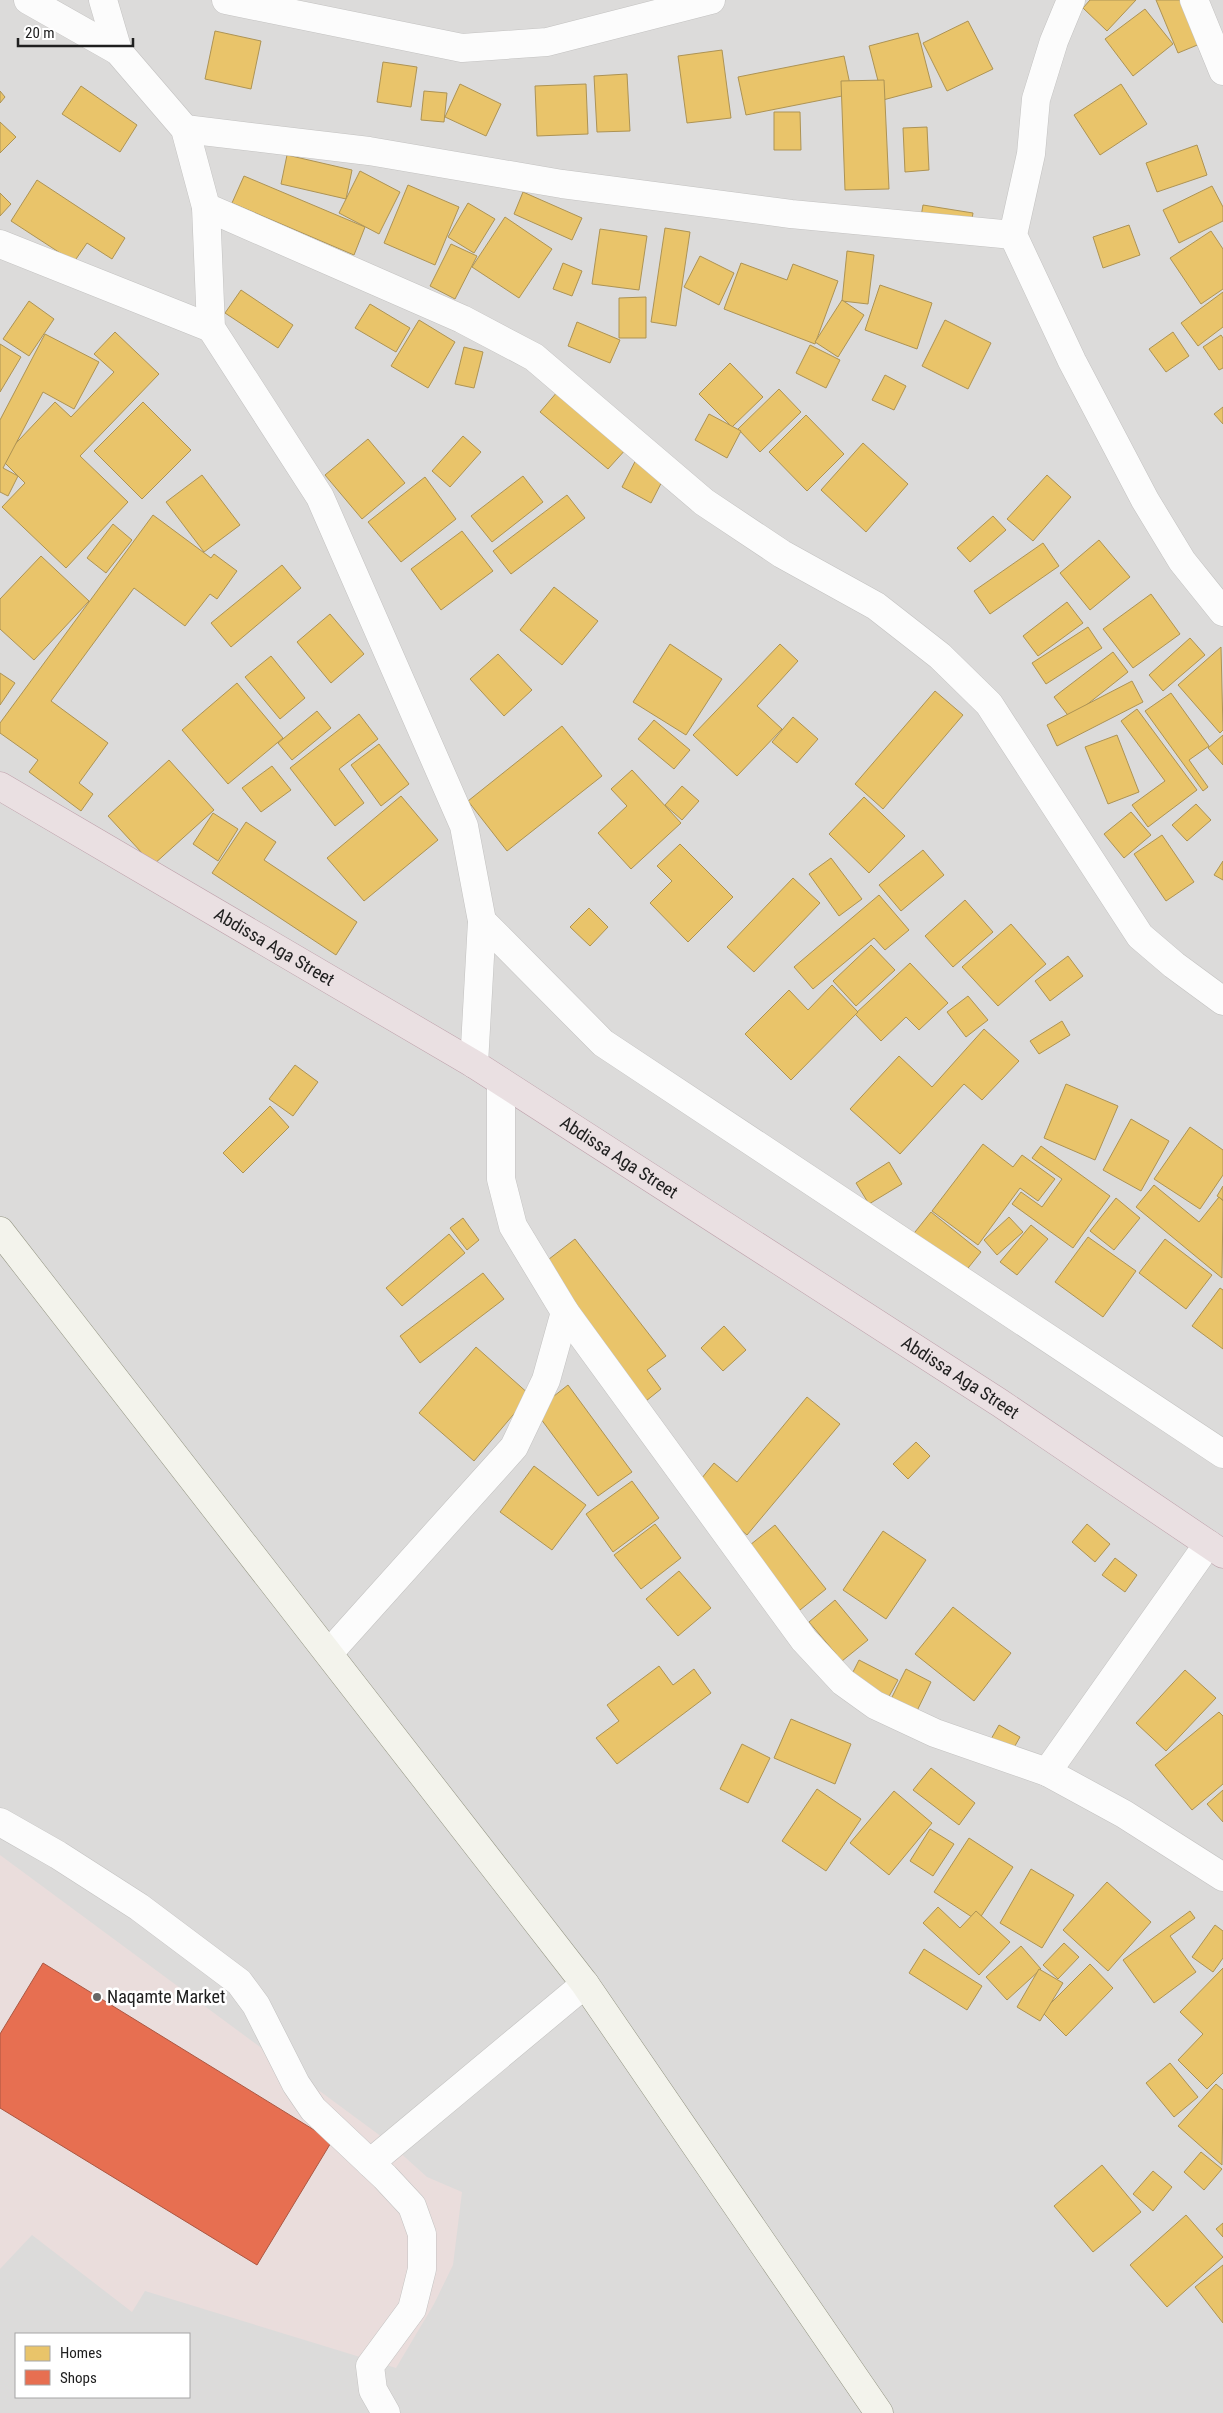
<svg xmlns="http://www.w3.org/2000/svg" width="1223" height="2413" font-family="'Roboto Condensed',sans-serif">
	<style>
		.residential { fill: #dcdbda; fill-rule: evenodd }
		.commercial { fill: #eadddc }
		.homes { fill: #e9c46a; stroke: #ad9354 }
		.shops { fill: #e76f51; stroke: #ab5742 }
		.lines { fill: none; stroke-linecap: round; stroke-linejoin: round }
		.street-casing { stroke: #c3c2c1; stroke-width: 29 }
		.secondary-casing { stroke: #949583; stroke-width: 29 }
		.highway-casing { stroke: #bfa2ac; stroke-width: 29 }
		.street { stroke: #fcfcfc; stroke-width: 28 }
		.secondary { stroke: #f3f3ec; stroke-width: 28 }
		.highway { stroke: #eae0e2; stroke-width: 28 }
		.poi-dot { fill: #686766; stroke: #fff; stroke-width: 2 }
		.labels { text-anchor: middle; stroke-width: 5; stroke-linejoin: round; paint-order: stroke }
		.street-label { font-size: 18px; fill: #202020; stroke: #fff }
		.poi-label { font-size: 18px; fill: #202020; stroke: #fff; text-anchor: start }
	</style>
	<rect width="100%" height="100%" fill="#edebe9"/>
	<!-- residential -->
	<path class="residential" d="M0,0H1223V2413H0ZM16,2334H189V2397H16Z"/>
	<!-- commercial -->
	<path class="commercial" d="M0,1855L386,2140L427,2177L462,2192L453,2265L434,2304L396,2368L145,2291L132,2312L32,2235L0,2269Z"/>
	<!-- homes -->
	<g class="homes">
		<path d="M1090,0H1136L1107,31L1083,8Z"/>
		<path d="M1156,0H1189L1207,41L1178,53Z"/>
		<path d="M1145,9L1173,44L1133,76L1105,39Z"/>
		<path d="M968,21L993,69L947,91L923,43Z"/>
		<path d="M215,31L261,41L251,89L205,79Z"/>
		<path d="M918,33L932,87L883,100L869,46Z"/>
		<path d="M722,50L731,118L687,123L678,56Z"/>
		<path d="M844,56L852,94L746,115L738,77Z"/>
		<path d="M383,62L417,67L411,107L377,102Z"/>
		<path d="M627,74L630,131L597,132L594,76Z"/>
		<path d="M884,80L889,189L845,190L841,81Z"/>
		<path d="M460,84L501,104L486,136L445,117Z"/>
		<path d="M586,84L588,134L537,136L535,86Z"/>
		<path d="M1121,84L1147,124L1100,155L1074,115Z"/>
		<path d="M81,86L137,125L120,152L62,114Z"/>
		<path d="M0,91L5,97L0,103Z"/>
		<path d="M424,91L447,93L444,122L421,120Z"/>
		<path d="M774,112H800L801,150H774Z"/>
		<path d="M0,122L16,137L0,153Z"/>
		<path d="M927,127L929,170L905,172L903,128Z"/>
		<path d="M1197,145L1207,175L1157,192L1146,163Z"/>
		<path d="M287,155L352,170L346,199L281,184Z"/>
		<path d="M360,171L400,192L379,234L339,213Z"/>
		<path d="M244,176L365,227L354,255L232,203Z"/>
		<path d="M37,180L125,238L112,259L87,243L74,262L11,221Z"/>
		<path d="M408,185L459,207L435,265L384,243Z"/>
		<path d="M1212,186L1223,207V221L1179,243L1163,210Z"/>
		<path d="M523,192L582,218L572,240L514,214Z"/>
		<path d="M0,193L11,204L0,216Z"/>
		<path d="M468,203L495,219L474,253L448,237Z"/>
		<path d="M923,205L973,213L968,243L918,234Z"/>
		<path d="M505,217L552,249L519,298L472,267Z"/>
		<path d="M1129,225L1140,255L1103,268L1093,237Z"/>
		<path d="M665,228L690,232L676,326L651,322Z"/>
		<path d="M600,229L647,236L639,290L592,284Z"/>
		<path d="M1211,231L1223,249V289L1201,304L1170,258Z"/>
		<path d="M451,244L477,256L455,299L430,286Z"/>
		<path d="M847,251L874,255L868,304L842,301Z"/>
		<path d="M700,256L734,273L719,305L684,287Z"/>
		<path d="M563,263L582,271L572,296L553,289Z"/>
		<path d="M741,263L787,280L793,264L838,281L815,344L724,309Z"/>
		<path d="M880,285L932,303L917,349L865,330Z"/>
		<path d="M241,290L293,325L278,348L225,313Z"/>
		<path d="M1223,292V327L1198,346L1181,323Z"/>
		<path d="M646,297V338H619V298Z"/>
		<path d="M842,300L864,315L838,357L815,342Z"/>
		<path d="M29,301L54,319L29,356L3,339Z"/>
		<path d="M370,304L410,328L396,352L355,328Z"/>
		<path d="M419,320L455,342L428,388L391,366Z"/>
		<path d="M945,320L991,343L968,389L922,366Z"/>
		<path d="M577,322L620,340L610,363L568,346Z"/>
		<path d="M115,332L159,374L80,456L128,502L66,568L2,507L25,483L1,459L55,402L71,417L114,372L94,354Z"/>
		<path d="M1173,332L1189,356L1166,372L1149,349Z"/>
		<path d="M45,334L99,362L74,409L43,392L3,468L18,476L8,496L0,492V420Z"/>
		<path d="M1221,335L1223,338V368L1219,370L1203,347Z"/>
		<path d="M0,344L21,357L0,392Z"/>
		<path d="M810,345L840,360L826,388L796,373Z"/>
		<path d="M464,347L483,352L474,388L455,384Z"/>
		<path d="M730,363L763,397L732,427L699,394Z"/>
		<path d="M885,375L906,386L894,410L872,400Z"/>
		<path d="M779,389L801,412L760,452L738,429Z"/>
		<path d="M558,391L627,448L608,469L540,412Z"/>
		<path d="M143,402L191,450L142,499L94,451Z"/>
		<path d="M1223,407V424L1214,414Z"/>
		<path d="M709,414L741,431L727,458L695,440Z"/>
		<path d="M806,415L844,454L807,491L769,452Z"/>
		<path d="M463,436L481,452L450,487L432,471Z"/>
		<path d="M368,439L405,483L362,519L325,475Z"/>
		<path d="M863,443L908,484L866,532L821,490Z"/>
		<path d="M644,444L673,460L651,503L622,487Z"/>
		<path d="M202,475L240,525L204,552L166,502Z"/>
		<path d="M1047,475L1071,497L1033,541L1007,519Z"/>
		<path d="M523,476L543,502L492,542L471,516Z"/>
		<path d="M425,477L456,519L401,562L368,522Z"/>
		<path d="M567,495L585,518L511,574L493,551Z"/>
		<path d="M153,515L211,558L214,554L237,571L217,599L210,594L185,626L134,588L51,701L108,743L79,783L93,794L81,811L29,772L38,760L0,733V723Z"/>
		<path d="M993,516L1006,530L970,562L957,548Z"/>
		<path d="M113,524L132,540L106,573L87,558Z"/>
		<path d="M462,531L493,571L441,610L411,569Z"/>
		<path d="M1099,540L1130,577L1090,610L1060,573Z"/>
		<path d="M1043,543L1059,566L990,614L974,591Z"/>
		<path d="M41,556L89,601L34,660L0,629V599Z"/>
		<path d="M282,565L301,588L231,647L211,623Z"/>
		<path d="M554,587L598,621L562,665L520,630Z"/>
		<path d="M1151,594L1180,634L1133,668L1103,629Z"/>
		<path d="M1067,602L1083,623L1038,656L1023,636Z"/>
		<path d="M330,614L364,654L331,683L297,642Z"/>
		<path d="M1088,627L1102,648L1046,684L1032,663Z"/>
		<path d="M1190,638L1205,655L1163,691L1149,675Z"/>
		<path d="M670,644L722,679L686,735L633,702Z"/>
		<path d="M780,644L798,661L757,706L782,729L737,776L693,735Z"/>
		<path d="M1221,647L1223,730L1220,733L1178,685Z"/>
		<path d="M1113,652L1128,672L1070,718L1054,697Z"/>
		<path d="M498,654L532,690L504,716L470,679Z"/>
		<path d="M271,656L305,698L280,719L245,677Z"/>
		<path d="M0,673L15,683L0,705Z"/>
		<path d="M1132,681L1143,702L1057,746L1047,725Z"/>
		<path d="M237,683L283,738L228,784L182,730Z"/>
		<path d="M935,691L963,715L883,809L855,784Z"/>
		<path d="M1171,693L1209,746L1189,760L1208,787L1203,791L1145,711Z"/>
		<path d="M1137,709L1197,790L1148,827L1132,805L1165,781L1121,721Z"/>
		<path d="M317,711L331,728L292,760L278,743Z"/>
		<path d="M359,714L378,739L339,769L364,803L335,826L290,768Z"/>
		<path d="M793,717L818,739L797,763L772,742Z"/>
		<path d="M654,720L690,750L674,769L638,739Z"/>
		<path d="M562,726L602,776L507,851L468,801Z"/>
		<path d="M1117,735L1139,792L1108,804L1085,747Z"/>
		<path d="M1223,735V765L1208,748Z"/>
		<path d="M379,744L409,784L381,806L351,765Z"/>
		<path d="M169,760L214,810L153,865L108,816Z"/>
		<path d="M272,766L291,790L261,812L242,788Z"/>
		<path d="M632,770L681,823L631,869L598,833L627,806L611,789Z"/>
		<path d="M682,786L699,801L682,820L665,805Z"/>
		<path d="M401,796L438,840L364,901L327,858Z"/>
		<path d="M864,797L905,836L869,873L829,834Z"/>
		<path d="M1196,804L1211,820L1187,841L1172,825Z"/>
		<path d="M1131,812L1151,835L1124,858L1104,834Z"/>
		<path d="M213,813L238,829L218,861L193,844Z"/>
		<path d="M246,822L276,842L264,860L357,922L336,955L212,873Z"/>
		<path d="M1162,835L1194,882L1166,901L1134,854Z"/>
		<path d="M680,844L733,897L688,942L650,903L672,881L657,866Z"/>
		<path d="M923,850L944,875L901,911L879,885Z"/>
		<path d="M831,858L862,899L839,916L809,874Z"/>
		<path d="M1223,861V880L1214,875Z"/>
		<path d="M793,878L820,903L754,972L727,947Z"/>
		<path d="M879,895L909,930L885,950L874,938L813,989L794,967Z"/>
		<path d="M965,900L993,932L953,967L925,936Z"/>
		<path d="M589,908L608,927L590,946L570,927Z"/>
		<path d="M1011,924L1046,964L998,1006L962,967Z"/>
		<path d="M871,945L895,970L856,1006L833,981Z"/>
		<path d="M1068,956L1083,976L1050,1001L1035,981Z"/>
		<path d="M910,963L948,1003L919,1030L906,1017L881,1041L855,1014Z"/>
		<path d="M832,985L858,1012L791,1080L745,1034L789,990L808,1010Z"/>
		<path d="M968,996L988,1020L966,1037L947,1012Z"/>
		<path d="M1062,1021L1070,1035L1039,1054L1030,1041Z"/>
		<path d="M984,1029L1019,1061L982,1100L964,1084L900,1154L850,1109L899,1056L932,1087Z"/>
		<path d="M295,1065L318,1082L293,1116L269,1099Z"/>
		<path d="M1066,1084L1118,1106L1095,1160L1044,1138Z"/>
		<path d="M270,1106L289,1127L243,1173L223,1153Z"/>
		<path d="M1131,1119L1169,1141L1141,1191L1103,1170Z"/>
		<path d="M1190,1127L1223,1150V1175L1200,1209L1154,1179Z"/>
		<path d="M983,1144L1013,1167L1022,1155L1055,1179L1038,1201L1020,1188L978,1245L932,1211Z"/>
		<path d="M1041,1146L1110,1196L1073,1248L1012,1204L1021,1192L1042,1207L1062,1179L1032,1158Z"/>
		<path d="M889,1162L902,1184L869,1204L856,1183Z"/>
		<path d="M1154,1185L1199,1222L1219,1197L1223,1201L1222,1278L1136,1207Z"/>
		<path d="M1223,1186V1200L1217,1196Z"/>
		<path d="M1116,1198L1140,1218L1114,1250L1090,1231Z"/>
		<path d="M931,1212L981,1252L960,1278L911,1237Z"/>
		<path d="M1009,1217L1023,1232L997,1255L984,1240Z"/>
		<path d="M463,1218L479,1240L467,1250L450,1228Z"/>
		<path d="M1031,1225L1048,1239L1017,1275L1000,1262Z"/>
		<path d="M449,1234L465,1253L402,1306L386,1288Z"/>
		<path d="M1088,1237L1136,1271L1103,1317L1055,1282Z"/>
		<path d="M575,1239L666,1356L647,1370L661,1389L646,1401L540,1266Z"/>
		<path d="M1165,1239L1212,1275L1186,1309L1139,1273Z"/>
		<path d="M483,1273L504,1299L420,1363L400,1336Z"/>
		<path d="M1220,1288L1223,1290V1349L1192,1326Z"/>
		<path d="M724,1326L746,1350L723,1371L701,1348Z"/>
		<path d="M476,1347L530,1395L474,1461L419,1413Z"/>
		<path d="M568,1385L632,1472L598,1496L535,1411Z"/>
		<path d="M807,1397L840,1424L747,1535L693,1489L714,1463L737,1482Z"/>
		<path d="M916,1442L930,1456L908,1479L893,1464Z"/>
		<path d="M534,1466L586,1505L552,1550L500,1512Z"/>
		<path d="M632,1481L659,1518L613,1552L586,1514Z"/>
		<path d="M655,1524L681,1558L641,1589L614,1555Z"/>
		<path d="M1087,1524L1110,1544L1095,1562L1072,1542Z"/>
		<path d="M775,1525L826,1589L790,1618L740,1553Z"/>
		<path d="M883,1531L926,1560L886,1619L843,1590Z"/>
		<path d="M1115,1558L1137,1575L1125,1592L1102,1575Z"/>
		<path d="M679,1571L711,1608L678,1636L646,1599Z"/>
		<path d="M835,1600L868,1640L842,1661L809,1622Z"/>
		<path d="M953,1607L1011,1653L974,1701L915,1654Z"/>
		<path d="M859,1660L898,1680L886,1702L848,1682Z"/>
		<path d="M659,1666L673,1685L694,1669L711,1693L617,1764L596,1738L619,1721L607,1705Z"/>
		<path d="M906,1669L931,1682L914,1717L889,1703Z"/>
		<path d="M1185,1670L1216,1698L1166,1751L1136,1723Z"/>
		<path d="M1219,1712L1223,1716V1784L1192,1810L1155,1765Z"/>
		<path d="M791,1719L851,1744L835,1784L774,1758Z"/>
		<path d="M999,1725L1020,1737L1007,1760L986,1748Z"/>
		<path d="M742,1744L770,1758L748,1803L720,1789Z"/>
		<path d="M931,1768L975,1803L959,1825L913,1790Z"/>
		<path d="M817,1789L861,1819L826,1871L782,1841Z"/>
		<path d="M1223,1790V1822L1207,1804Z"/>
		<path d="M894,1791L932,1823L889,1875L850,1843Z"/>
		<path d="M930,1829L954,1844L933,1876L910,1861Z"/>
		<path d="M969,1838L1013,1867L978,1921L934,1892Z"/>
		<path d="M1031,1869L1074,1895L1042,1948L1000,1923Z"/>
		<path d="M1107,1882L1151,1922L1108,1971L1063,1930Z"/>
		<path d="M938,1907L960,1928L976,1911L1010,1942L979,1975L923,1923Z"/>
		<path d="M1190,1911L1195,1918L1170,1936L1196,1972L1154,2003L1123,1960Z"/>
		<path d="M1215,1925L1223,1931V1958L1213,1972L1192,1957Z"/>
		<path d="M1064,1943L1079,1957L1058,1979L1043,1965Z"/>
		<path d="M1021,1946L1041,1969L1007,2000L986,1977Z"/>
		<path d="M924,1949L982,1986L967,2010L909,1973Z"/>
		<path d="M1090,1964L1113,1988L1066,2036L1042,2012Z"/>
		<path d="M1223,1968V2073L1207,2089L1178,2060L1203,2034L1180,2012Z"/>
		<path d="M1039,1969L1063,1983L1040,2021L1017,2007Z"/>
		<path d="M1170,2063L1198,2097L1174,2117L1146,2083Z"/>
		<path d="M1216,2084L1223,2090L1222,2165L1178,2126Z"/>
		<path d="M1201,2152L1222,2169L1204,2190L1184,2172Z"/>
		<path d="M1102,2165L1141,2212L1093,2252L1054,2206Z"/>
		<path d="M1153,2171L1172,2187L1153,2211L1133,2194Z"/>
		<path d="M1186,2215L1223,2257L1167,2307L1130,2265Z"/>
		<path d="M1223,2223V2237L1216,2229Z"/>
		<path d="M1223,2265V2323L1195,2287Z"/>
	</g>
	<!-- shops -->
	<path class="shops" d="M43,1963L332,2141L257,2265L0,2108V2034Z"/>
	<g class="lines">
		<defs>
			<g id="street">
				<path d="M28,0L118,51L185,129L206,207L211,328L320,497L464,826L482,921L474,1064"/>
				<path d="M103,0L118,51"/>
				<path d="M226,0L462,48L547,42L711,0"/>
				<path d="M1071,0L1054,41L1036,99L1031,154L1013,235L1072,361L1145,500L1182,561L1223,612"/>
				<path d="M1194,0L1223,71"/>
				<path d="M185,129L369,151L562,184L791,214L1013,235"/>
				<path d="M206,207L462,319L534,357L704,502L782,554L876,606L940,656L989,704L1140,936L1174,965L1223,1001"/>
				<path d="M0,244L211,328"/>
				<path d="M482,921L603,1043L1223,1454"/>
				<path d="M501,1082V1179L513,1226L565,1312L804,1640L843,1682L875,1705L935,1733L1047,1772L1124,1814L1223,1877"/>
				<path d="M329,1653L514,1447L546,1380L565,1312"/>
				<path d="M1047,1772L1208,1544"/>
				<path d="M0,1822L58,1855L139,1907L239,1982L256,2005L296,2084L313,2109L385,2177L412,2206L422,2234V2269L412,2309L370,2366L373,2390L386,2413"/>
				<path d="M370,2163L585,1984"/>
			</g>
			<path id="secondary" d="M0,1231L585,1984L879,2413"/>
			<g id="highway">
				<path id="s1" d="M0,786L474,1064L1000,1403L1223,1554"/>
			</g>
		</defs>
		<!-- street casing -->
		<use href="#street" class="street-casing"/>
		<!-- secondary casing -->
		<use href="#secondary" class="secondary-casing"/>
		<!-- highway casing -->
		<use href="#highway" class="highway-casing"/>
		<!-- street -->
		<use href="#street" class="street"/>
		<!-- secondary -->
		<use href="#secondary" class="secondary"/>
		<!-- highway -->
		<use href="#highway" class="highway"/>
	</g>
	<!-- markers -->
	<circle class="poi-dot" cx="97" cy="1997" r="5"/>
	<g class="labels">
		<!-- street labels -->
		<g class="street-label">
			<text dy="6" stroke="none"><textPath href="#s1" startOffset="318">Abdissa Aga Street</textPath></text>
			<text dy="6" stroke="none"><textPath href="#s1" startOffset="722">Abdissa Aga Street</textPath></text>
			<text dy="6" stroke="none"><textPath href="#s1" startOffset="1128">Abdissa Aga Street</textPath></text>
		</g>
		<!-- poi labels -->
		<g class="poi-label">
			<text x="107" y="2003">Naqamte Market</text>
		</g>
	</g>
	<!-- legend -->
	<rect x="15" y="2333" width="175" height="65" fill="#ffffff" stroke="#a6a6a6"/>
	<rect x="25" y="2346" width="25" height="15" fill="#e9c46a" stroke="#a6a6a6"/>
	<text x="60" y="2358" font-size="15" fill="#202020">Homes</text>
	<rect x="25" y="2370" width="25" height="15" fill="#e76f51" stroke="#a6a6a6"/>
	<text x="60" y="2383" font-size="15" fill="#202020">Shops</text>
	<!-- scale -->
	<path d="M18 38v8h115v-8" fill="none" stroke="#202020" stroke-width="2.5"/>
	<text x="25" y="38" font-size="15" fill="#202020" stroke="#ffffff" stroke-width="4" paint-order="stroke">20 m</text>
</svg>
